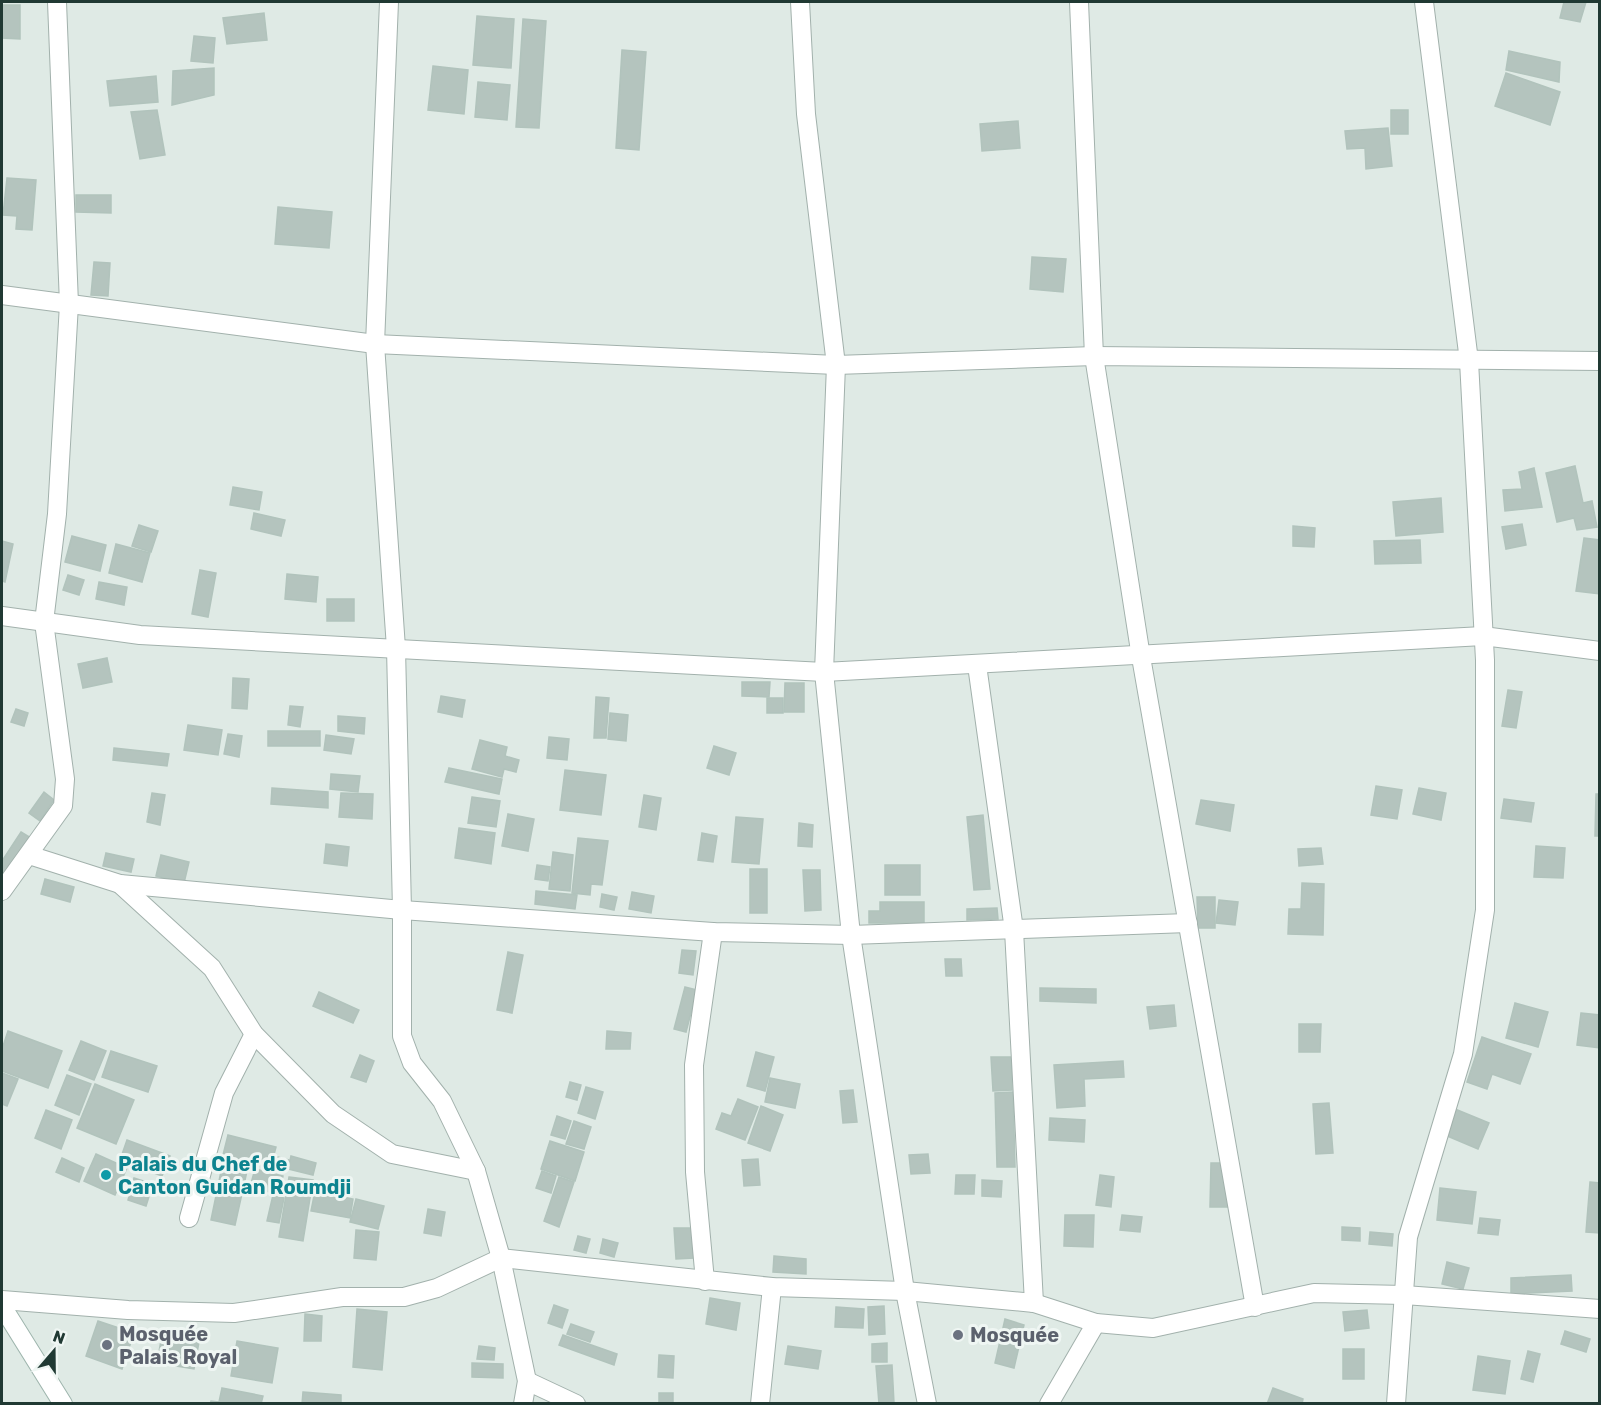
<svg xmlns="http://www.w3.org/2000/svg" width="1601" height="1405" font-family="Rubik,sans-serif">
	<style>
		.building { fill: #b4c4be; stroke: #b1c3bc; stroke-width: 1.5 }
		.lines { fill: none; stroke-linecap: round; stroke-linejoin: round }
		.street-casing { stroke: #a2b1ac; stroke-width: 20 }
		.secondary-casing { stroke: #9eb5ad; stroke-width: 20 }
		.street { stroke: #fff; stroke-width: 18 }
		.secondary { stroke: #fff; stroke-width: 18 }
		.culture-dot { fill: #0f9aa8; stroke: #eff6f3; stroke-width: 2 }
		.worship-dot { fill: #6b7280; stroke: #eff6f3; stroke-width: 2 }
		.labels { text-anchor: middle; stroke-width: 6; stroke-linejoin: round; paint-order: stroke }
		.culture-label { font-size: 20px; font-weight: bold; fill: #0d838f; stroke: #eff6f3; text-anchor: start }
		.worship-label { font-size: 20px; font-weight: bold; fill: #5b616d; stroke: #eff6f3; text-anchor: start }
	</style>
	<rect width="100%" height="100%" fill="#dfeae5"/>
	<!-- building -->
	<g class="building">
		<path d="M1564,2H1586L1580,22L1560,18Z"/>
		<path d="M2,5H20V39L2,38Z"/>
		<path d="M264,13L267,40L227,44L223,18Z"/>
		<path d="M477,16L514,19L511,68L473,65Z"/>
		<path d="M523,19L546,21L539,128L516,127Z"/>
		<path d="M194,36L215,38L213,63L191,61Z"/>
		<path d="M622,50L646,52L639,150L616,148Z"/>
		<path d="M1509,51L1560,62L1559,82L1506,70Z"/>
		<path d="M433,66L468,70L464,114L428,110Z"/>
		<path d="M214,68V95L172,105L173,71Z"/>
		<path d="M1506,73L1560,92L1550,125L1495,106Z"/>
		<path d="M156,76L158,102L110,106L107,81Z"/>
		<path d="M478,82L510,85L507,120L475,117Z"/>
		<path d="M157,110L165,155L140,159L131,112Z"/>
		<rect x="1391" y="110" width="17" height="24"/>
		<path d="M1018,121L1020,148L982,151L980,124Z"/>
		<path d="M1388,128L1392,166L1366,169L1365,148L1347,149L1345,131Z"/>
		<path d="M7,178L36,180L32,230L16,229L17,216L3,215Z"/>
		<path d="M76,195H111V213L76,212Z"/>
		<path d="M278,207L332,212L329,248L275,244Z"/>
		<path d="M1032,257L1066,259L1063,292L1030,289Z"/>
		<path d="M94,262L110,263L108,296L91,295Z"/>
		<path d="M1575,466L1583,503L1592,501L1597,527L1577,530L1574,518L1557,522L1546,473Z"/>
		<path d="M1534,468L1542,507L1505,511L1503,490L1522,489L1519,472Z"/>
		<path d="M233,487L262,492L259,510L230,505Z"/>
		<path d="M1441,498L1443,532L1396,536L1393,502Z"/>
		<path d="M254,513L285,520L281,536L251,529Z"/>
		<path d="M1522,524L1526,545L1506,549L1502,527Z"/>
		<path d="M139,525L158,531L151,552L132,546Z"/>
		<path d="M1293,526L1315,528L1314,547L1293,546Z"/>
		<path d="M72,536L106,545L100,571L65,562Z"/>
		<path d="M1584,538L1600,540V594L1576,591Z"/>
		<path d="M1420,540L1421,563L1375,564L1374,541Z"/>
		<path d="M2,541L13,544L5,582L2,581Z"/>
		<path d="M116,544L150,553L142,582L109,573Z"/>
		<path d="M200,570L216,573L208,617L192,614Z"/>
		<path d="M287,574L318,577L316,602L285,599Z"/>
		<path d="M68,575L84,580L79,595L63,590Z"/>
		<path d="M99,582L127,587L124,605L96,599Z"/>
		<rect x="327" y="599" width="27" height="22"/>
		<path d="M107,658L112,682L83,688L78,664Z"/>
		<path d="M233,678L249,679L247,709L232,708Z"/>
		<path d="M742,682H770L769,697L742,696Z"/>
		<path d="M785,683H804V712H784Z"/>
		<path d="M1508,690L1522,692L1516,728L1502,726Z"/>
		<path d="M441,696L465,700L462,717L438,712Z"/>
		<path d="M596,697L609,698L606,738H594Z"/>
		<rect x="767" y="698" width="16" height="15"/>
		<path d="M290,706L303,707L300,727L288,725Z"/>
		<path d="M16,709L28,713L24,726L11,722Z"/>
		<path d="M610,713L628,715L626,741L608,739Z"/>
		<path d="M338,716L365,718L364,734L338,731Z"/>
		<path d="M188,725L222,730L218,755L184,750Z"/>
		<rect x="268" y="731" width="52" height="15"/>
		<path d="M228,734L242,736L239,757L224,754Z"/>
		<path d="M326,735L354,739L351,754L324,750Z"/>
		<path d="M549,737L569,739L567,760L547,758Z"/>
		<path d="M480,740L507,747L505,756L519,760L516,772L504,769L502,777L472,769Z"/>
		<path d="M714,746L736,753L729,775L707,768Z"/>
		<path d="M114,748L169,754L167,766L113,760Z"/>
		<path d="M449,768L502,779L499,794L445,782Z"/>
		<path d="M565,770L606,775L601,815L560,810Z"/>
		<path d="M331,774L360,776L358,792L330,789Z"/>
		<path d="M1376,786L1402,790L1397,819L1371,815Z"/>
		<path d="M272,788L328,792V808L271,804Z"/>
		<path d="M1419,788L1446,793L1441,820L1413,814Z"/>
		<path d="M44,792L54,800L40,821L29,813Z"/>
		<path d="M152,793L165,795L160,825L147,822Z"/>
		<path d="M341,793L373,794L372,819L339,817Z"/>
		<path d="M1596,794H1600V836H1595Z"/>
		<path d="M644,795L661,798L656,830L639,827Z"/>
		<path d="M472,797L500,801L496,827L468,823Z"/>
		<path d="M1504,799L1534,803L1531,822L1501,818Z"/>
		<path d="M1201,800L1234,805L1230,831L1196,824Z"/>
		<path d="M508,814L534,819L528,851L502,846Z"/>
		<path d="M983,815L990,889L974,890L967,817Z"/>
		<path d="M736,817L763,819L759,864L732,862Z"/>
		<path d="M799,823L813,825L812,847L798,846Z"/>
		<path d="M459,828L495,833L491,864L455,858Z"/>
		<path d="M21,832L31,838L7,875L2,872V861Z"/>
		<path d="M702,833L717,836L713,862L698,860Z"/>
		<path d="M578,838L608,841L602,885L591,884L590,895L572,893Z"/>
		<path d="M326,844L349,847L347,866L324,863Z"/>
		<path d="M1536,846L1565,848L1563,878L1534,877Z"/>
		<path d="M1321,848L1323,864L1299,866L1298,849Z"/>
		<path d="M553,852L573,855L570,891L549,889Z"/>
		<path d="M106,853L134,859L131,872L103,866Z"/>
		<path d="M161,855L189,862L184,883L156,876Z"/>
		<path d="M537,865L550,867L548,881L535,879Z"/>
		<rect x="885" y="865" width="35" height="30"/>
		<rect x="750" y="869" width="17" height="44"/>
		<path d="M803,870H820L821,910L805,911Z"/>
		<path d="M45,879L74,887L70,902L41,894Z"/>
		<path d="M1302,883L1324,884L1323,935L1288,934L1289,909H1301Z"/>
		<path d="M536,891L577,895L575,909L535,904Z"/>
		<path d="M632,892L654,896L651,913L629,909Z"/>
		<path d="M602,894L617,897L614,910L600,907Z"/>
		<path d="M1197,897H1215V928H1198Z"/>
		<path d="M1219,900L1238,902L1235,925L1216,923Z"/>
		<path d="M880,902H924V923H869V911H880Z"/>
		<path d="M997,908L998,919L967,920V909Z"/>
		<path d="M682,950L696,951L693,975L679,973Z"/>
		<path d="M508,952L523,955L512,1013L497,1010Z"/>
		<path d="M945,959H961L962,976H946Z"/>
		<path d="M685,987L697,990L686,1032L674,1029Z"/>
		<path d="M1040,988L1096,989V1003L1040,1001Z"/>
		<path d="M319,992L359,1010L353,1023L313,1006Z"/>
		<path d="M1515,1003L1548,1012L1538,1047L1506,1038Z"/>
		<path d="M1174,1005L1176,1026L1150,1029L1147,1007Z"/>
		<path d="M1581,1013L1600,1015V1048L1577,1045Z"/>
		<path d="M1299,1024H1321L1320,1052H1299Z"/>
		<path d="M8,1031L62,1051L48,1088L2,1071V1049Z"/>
		<path d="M607,1031L631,1033L630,1049H606Z"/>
		<path d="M1482,1037L1531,1054L1520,1084L1492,1074L1487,1089L1467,1082Z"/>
		<path d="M81,1041L106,1051L94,1080L69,1070Z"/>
		<path d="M111,1051L157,1066L148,1092L102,1077Z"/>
		<path d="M756,1052L774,1057L765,1091L747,1086Z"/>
		<path d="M360,1055L374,1061L366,1082L351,1077Z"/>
		<path d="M991,1057H1011L1012,1090L993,1091Z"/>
		<path d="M1123,1061L1124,1077L1084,1079L1085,1106L1057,1108L1054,1065Z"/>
		<path d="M2,1073L18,1079L7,1106L2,1104Z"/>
		<path d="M67,1075L91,1084L79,1115L55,1105Z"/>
		<path d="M770,1078L800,1084L795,1108L765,1102Z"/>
		<path d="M570,1082L581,1085L577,1100L566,1097Z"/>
		<path d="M95,1084L134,1100L116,1144L77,1128Z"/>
		<path d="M586,1087L603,1092L595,1119L578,1113Z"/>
		<path d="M853,1090L857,1122L843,1123L840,1091Z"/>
		<path d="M1013,1092L1015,1167H997L995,1093Z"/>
		<path d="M738,1099L758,1107L745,1140L716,1129L722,1113L731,1116Z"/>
		<path d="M1329,1103L1333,1153L1316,1154L1313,1104Z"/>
		<path d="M761,1106L783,1115L770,1151L748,1143Z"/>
		<path d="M1455,1109L1489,1123L1478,1149L1445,1135Z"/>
		<path d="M46,1110L72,1120L61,1149L35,1138Z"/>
		<path d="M557,1116L571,1121L565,1139L551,1135Z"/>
		<path d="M1050,1118L1085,1120L1084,1142L1049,1140Z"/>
		<path d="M574,1121L591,1127L584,1149L566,1144Z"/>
		<path d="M228,1135L276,1147L271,1166L223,1155Z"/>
		<path d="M127,1140L170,1156L162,1176L120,1160Z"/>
		<path d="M550,1141L584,1152L575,1181L541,1169Z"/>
		<path d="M96,1154L127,1168L115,1195L84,1181Z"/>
		<path d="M928,1154L930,1173L911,1174L909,1155Z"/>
		<path d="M274,1156L289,1160L287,1170L272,1166Z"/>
		<path d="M291,1156L316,1163L313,1175L288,1169Z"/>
		<path d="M224,1157L249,1162L235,1225L211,1220Z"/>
		<path d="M62,1158L84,1168L79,1182L56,1172Z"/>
		<path d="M758,1159L760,1185L744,1186L742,1160Z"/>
		<path d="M1211,1163H1227L1230,1207H1210Z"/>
		<path d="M255,1169L283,1176L278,1194L250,1187Z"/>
		<path d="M542,1171L556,1176L551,1193L536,1188Z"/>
		<path d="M956,1175H975L974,1194H955Z"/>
		<path d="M1100,1175L1114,1177L1111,1207L1096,1205Z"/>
		<path d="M289,1177L313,1180L303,1241L279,1237Z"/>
		<path d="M559,1177L574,1182L559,1227L544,1221Z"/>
		<path d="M134,1178L153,1184L146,1206L128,1200Z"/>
		<path d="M982,1180L1002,1181L1001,1197L982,1196Z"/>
		<path d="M1590,1182L1600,1183V1233L1586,1232Z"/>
		<path d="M1440,1188L1476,1192L1472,1224L1437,1220Z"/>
		<path d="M315,1191L353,1199L350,1218L311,1211Z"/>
		<path d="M273,1195L284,1198L279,1223L267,1221Z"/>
		<path d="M356,1199L384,1206L378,1229L350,1222Z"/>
		<path d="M428,1209L445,1212L441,1236L424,1233Z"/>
		<path d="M1065,1215H1094L1093,1247L1064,1246Z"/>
		<path d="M1122,1215L1142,1217L1140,1232L1120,1230Z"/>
		<path d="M1480,1218L1500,1220L1498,1235L1478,1233Z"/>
		<path d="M1342,1227L1360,1228V1241L1342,1240Z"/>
		<path d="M674,1228H692L694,1258L676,1259Z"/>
		<path d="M356,1230L379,1232L376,1260L354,1258Z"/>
		<path d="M1370,1232L1393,1234L1392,1246L1369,1244Z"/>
		<path d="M578,1236L590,1239L586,1253L574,1250Z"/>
		<path d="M603,1239L618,1243L614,1257L600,1253Z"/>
		<path d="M774,1256L806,1259V1274L773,1272Z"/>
		<path d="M1447,1262L1469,1268L1463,1289L1442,1284Z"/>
		<path d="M1571,1275L1572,1291L1511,1294V1278Z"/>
		<path d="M710,1298L740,1303L736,1330L706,1324Z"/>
		<path d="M554,1305L568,1310L562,1328L548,1323Z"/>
		<path d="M884,1306L885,1334L869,1335L868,1307Z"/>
		<path d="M836,1307L864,1309L863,1328L835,1327Z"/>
		<path d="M357,1309L387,1312L382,1370L353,1367Z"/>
		<path d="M1367,1310L1369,1328L1345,1331L1343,1312Z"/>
		<path d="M305,1314L322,1316L321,1341H304Z"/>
		<path d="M1005,1319L1024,1325L1014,1368L995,1363Z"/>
		<path d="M98,1321L134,1333L122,1369L86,1356Z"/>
		<path d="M571,1324L594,1332L590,1342L567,1334Z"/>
		<path d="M1565,1331L1590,1339L1586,1352L1561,1344Z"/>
		<path d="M162,1335L199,1342L194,1369L157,1363Z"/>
		<path d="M563,1335L617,1354L614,1365L559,1345Z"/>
		<path d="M237,1341L278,1348L272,1383L231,1376Z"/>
		<path d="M887,1343V1362H872V1344Z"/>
		<path d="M479,1346L495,1348L494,1360L477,1359Z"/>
		<path d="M788,1346L821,1351L818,1369L785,1364Z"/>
		<rect x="1343" y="1349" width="21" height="30"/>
		<path d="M1528,1351L1540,1354L1533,1382L1521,1379Z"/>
		<path d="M659,1355L674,1356L673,1378L658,1377Z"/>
		<path d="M1478,1356L1510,1361L1505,1394L1473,1390Z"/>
		<path d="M472,1363L503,1364V1378L472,1377Z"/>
		<path d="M892,1365L894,1403L879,1404L876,1366Z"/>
		<path d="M222,1388L263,1396L261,1404H210L211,1401L219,1402Z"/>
		<path d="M1273,1388L1303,1399L1302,1404H1267Z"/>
		<path d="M303,1392L341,1395V1404H302Z"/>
		<rect x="659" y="1393" width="14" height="11"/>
	</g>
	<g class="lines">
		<defs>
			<g id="street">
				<path d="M389,2L375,344L396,648L402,910V1036L412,1063L442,1101L476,1171L501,1258L527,1381L523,1404"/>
				<path d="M800,2L806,114L836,365L824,672L851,935L905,1291L927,1404"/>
				<path d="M1079,2L1094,356L1141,657L1255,1307"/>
				<path d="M2,295L375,344L836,365L1094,356L1600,361"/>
				<path d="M2,616L140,635L824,672L1483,636L1600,651"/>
				<path d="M977,665L1014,930L1034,1303"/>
				<path d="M29,855L120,884L402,910L713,932L851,935L1188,923"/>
				<path d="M120,884L212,968L254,1034L333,1114L392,1154L476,1171"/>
				<path d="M2,891L63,806L65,779L44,622L57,514L69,304L57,2"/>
				<path d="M189,1218L224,1093L254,1034"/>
				<path d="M705,1281L695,1172L694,1065L713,932"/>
				<path d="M2,1300L128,1310L234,1313L342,1297H404L437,1288L501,1258L772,1287L905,1291L1034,1303L1096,1323L1153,1328L1314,1293L1404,1295L1600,1309"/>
				<path d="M527,1381L576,1404"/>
				<path d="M760,1404L772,1287"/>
				<path d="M1049,1404L1096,1323"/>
				<path d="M1396,1404L1408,1237L1463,1054L1485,910V660L1469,361L1424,2"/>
			</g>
			<path id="secondary" d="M2,1306L63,1404"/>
		</defs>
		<!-- street casing -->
		<use href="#street" class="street-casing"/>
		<!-- secondary casing -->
		<use href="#secondary" class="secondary-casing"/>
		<!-- street -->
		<use href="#street" class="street"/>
		<!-- secondary -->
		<use href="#secondary" class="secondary"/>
	</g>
	<!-- markers -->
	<circle class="culture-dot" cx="106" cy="1175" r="6"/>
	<g class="worship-dot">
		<circle cx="958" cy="1335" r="6"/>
		<circle cx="107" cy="1345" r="6"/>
	</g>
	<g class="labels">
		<!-- culture labels -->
		<g class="culture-label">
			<text x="118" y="1171">Palais du Chef de<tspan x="118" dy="23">Canton Guidan Roumdji</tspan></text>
		</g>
		<!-- worship labels -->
		<g class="worship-label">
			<text x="119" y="1341">Mosquée<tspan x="119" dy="23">Palais Royal</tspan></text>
			<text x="970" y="1342">Mosquée</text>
		</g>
	</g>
	<!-- border -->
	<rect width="1601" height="1405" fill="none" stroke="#203933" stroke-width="6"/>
	<!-- north arrow -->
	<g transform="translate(54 1351) rotate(20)" stroke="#eff6f3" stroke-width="4.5" paint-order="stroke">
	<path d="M0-4.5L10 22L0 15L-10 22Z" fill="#203933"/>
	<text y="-9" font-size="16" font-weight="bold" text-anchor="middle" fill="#203933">N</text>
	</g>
</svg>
